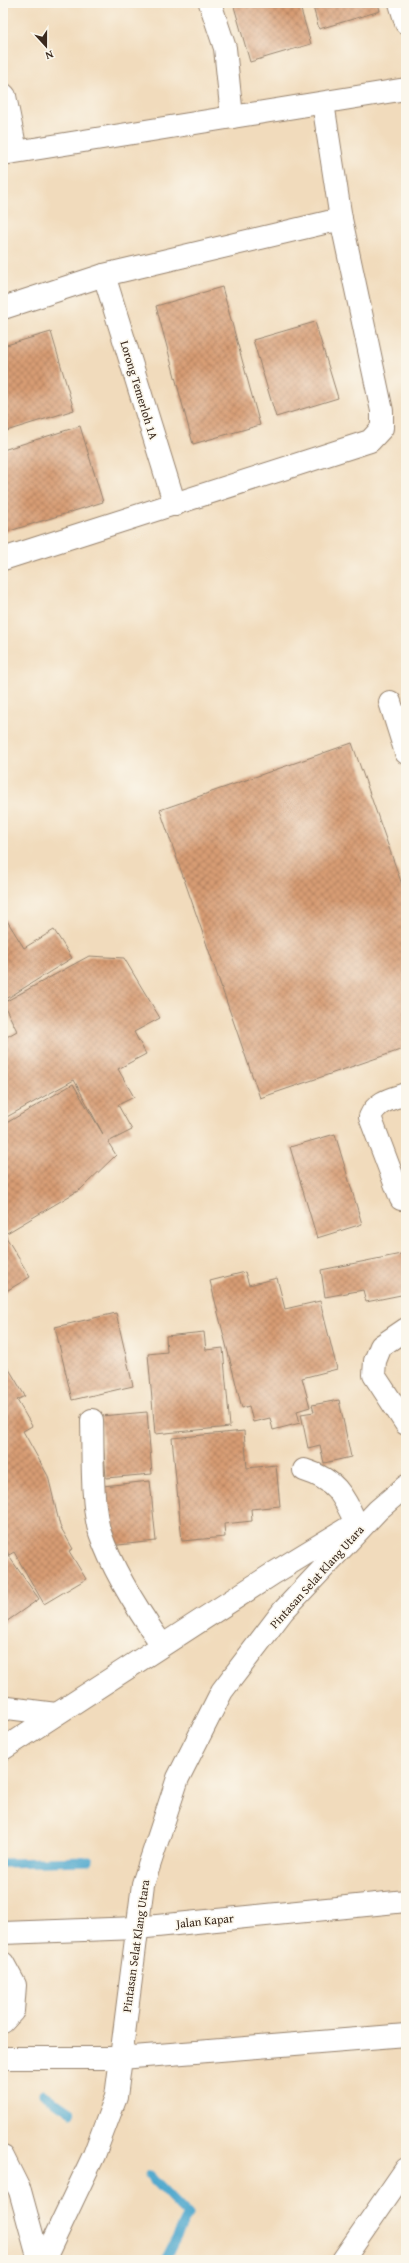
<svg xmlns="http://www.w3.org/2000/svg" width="409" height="2263" font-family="'Gentium Book Plus',serif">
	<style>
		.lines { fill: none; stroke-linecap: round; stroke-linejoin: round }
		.stream { stroke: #4fa8cd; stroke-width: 9 }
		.building { fill: url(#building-cross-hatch) }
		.minor-casing { stroke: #96826d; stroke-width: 24 }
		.major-casing { stroke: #96826d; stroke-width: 24 }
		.highway-casing { stroke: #96826d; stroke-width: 24 }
		.minor { stroke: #fff; stroke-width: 22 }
		.major { stroke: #fff; stroke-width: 22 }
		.highway { stroke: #fff; stroke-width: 22 }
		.labels { text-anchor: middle; stroke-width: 3.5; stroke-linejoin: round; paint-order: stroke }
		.street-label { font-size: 12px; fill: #3b2a1e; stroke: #fbf7ec }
	</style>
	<defs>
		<pattern id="building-cross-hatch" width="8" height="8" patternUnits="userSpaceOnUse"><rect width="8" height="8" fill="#d79c73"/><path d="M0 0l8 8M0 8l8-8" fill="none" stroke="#b07f5e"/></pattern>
	</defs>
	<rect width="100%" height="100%" fill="#fbf7ec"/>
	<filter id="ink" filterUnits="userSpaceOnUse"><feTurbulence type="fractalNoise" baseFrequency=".025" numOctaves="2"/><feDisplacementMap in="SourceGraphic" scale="8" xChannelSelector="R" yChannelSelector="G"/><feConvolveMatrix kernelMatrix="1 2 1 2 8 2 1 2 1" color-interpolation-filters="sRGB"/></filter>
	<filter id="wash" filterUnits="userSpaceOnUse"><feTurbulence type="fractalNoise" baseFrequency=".012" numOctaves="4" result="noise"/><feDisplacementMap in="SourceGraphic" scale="16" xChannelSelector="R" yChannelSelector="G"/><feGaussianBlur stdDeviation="0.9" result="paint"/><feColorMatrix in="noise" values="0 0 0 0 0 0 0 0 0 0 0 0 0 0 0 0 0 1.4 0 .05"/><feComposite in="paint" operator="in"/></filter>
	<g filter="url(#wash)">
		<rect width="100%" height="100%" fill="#f1dbbc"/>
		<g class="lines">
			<!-- stream -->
			<g class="stream">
				<path d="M3,1863L89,1861"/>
				<path d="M43,2094L71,2113"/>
				<path d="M149,2175L188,2215L165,2260"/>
			</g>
		</g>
		<g id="blocks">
			<!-- building -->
			<g class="building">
				<path d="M233,3H299L311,44L250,62Z"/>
				<path d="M312,3H378L380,11L319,29Z"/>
				<path d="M222,287L260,425L193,444L156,306Z"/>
				<path d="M315,322L338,398L276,417L253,340Z"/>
				<path d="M51,332L74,410L3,432V346Z"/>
				<path d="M80,426L103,502L3,533V450Z"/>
				<path d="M352,743L406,896V1048L260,1098L160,810Z"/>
				<path d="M6,919L24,948L54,930L72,958L3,1001V921Z"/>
				<path d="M89,956L124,958L160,1018L134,1032L146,1054L118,1069L134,1097L118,1105L132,1130L108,1142L116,1155L81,1189L7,1233L3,1226V1125L73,1084L103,1134L74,1080L3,1119V1039L17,1031L3,1003Z"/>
				<path d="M335,1134L362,1224L317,1238L290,1147Z"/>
				<path d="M3,1232L30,1277L3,1293Z"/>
				<path d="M406,1253V1294L366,1302L363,1290L325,1297L321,1270Z"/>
				<path d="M245,1272L249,1285L277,1278L285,1309L320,1301L337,1369L302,1378L310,1407L297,1411L300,1423L273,1430L270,1418L253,1422L249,1406L242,1408L210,1281Z"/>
				<path d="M116,1313L133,1386L72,1400L55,1327Z"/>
				<path d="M204,1332L206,1350L223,1348L230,1427L155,1434L148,1354L167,1352L166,1336Z"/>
				<path d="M3,1359L25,1396L17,1400L32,1426L23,1431L48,1476L60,1526L73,1549L69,1551L86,1579L44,1604L14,1552L9,1555L3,1545Z"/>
				<path d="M339,1400L351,1457L324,1463L320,1445L308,1448L301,1414L314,1412L312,1405Z"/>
				<path d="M147,1412L152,1474L106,1478L101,1416Z"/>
				<path d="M244,1431L247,1468L276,1465L280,1506L251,1509L252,1521L224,1524L225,1537L182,1541L172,1438Z"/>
				<path d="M150,1481L156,1541L109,1546L103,1486Z"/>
				<path d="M8,1555L39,1599L3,1624V1559Z"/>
			</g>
		</g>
	</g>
	<g filter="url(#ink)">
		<use href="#blocks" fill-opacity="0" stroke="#96826d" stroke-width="1"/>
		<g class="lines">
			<defs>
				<g id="minor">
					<path d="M210,3L225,48L232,117"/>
					<path d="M400,3L406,23"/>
					<path d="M3,94L5,96L16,151"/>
					<path d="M104,275L175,505"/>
					<path d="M3,308L104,275L341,219"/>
					<path d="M3,559L370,441L382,428V411L341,219L323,103"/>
					<path d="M390,702L406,753"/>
					<path d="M401,1199L370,1117C377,1101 391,1099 406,1094"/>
					<path d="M406,1329L381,1346L375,1361L374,1375L406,1424"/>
					<path d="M92,1420C93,1451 91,1505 100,1533C113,1572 139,1612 162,1645"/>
					<path d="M304,1470C336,1480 342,1493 356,1523"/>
					<path d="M3,1710L8,1708L56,1714"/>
				</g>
				<path id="major" d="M3,154L406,89"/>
				<g id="highway">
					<path d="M3,1749L274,1573L356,1523"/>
					<path d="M3,1933L137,1928L406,1901"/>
					<path d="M3,1963L15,1985L13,2011L3,2022"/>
					<path d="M3,2058H121L406,2035"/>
					<path d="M3,2157L20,2191L39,2260"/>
					<path d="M44,2260L94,2155L116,2097L143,1884L178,1778L222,1691L283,1611L378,1510L406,1486"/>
					<path d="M343,2260L406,2169"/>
				</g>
			</defs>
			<!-- minor casing -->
			<use href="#minor" class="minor-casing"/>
			<!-- major casing -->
			<use href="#major" class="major-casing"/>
			<!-- highway casing -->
			<use href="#highway" class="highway-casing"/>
			<!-- minor -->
			<use href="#minor" class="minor"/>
			<!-- major -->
			<use href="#major" class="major"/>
			<!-- highway -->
			<use href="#highway" class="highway"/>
		</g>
	</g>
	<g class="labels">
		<!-- street labels -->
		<g class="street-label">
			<text transform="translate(139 390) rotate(73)" y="4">Lorong Temerloh 1A</text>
			<text transform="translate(317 1577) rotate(-48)" y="4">Pintasan Selat Klang Utara</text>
			<text transform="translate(205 1921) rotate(-6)" y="4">Jalan Kapar</text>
			<text transform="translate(136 1946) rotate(-82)" y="4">Pintasan Selat Klang Utara</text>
		</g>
	</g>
	<!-- margin -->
	<rect width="409" height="2263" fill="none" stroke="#fbf7ec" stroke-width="16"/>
	<!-- north arrow -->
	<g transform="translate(46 46) rotate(159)" stroke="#fbf7ec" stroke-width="3" paint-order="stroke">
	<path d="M0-3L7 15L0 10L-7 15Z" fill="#3b2a1e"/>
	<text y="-6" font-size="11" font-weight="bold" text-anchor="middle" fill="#3b2a1e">N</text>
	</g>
</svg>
